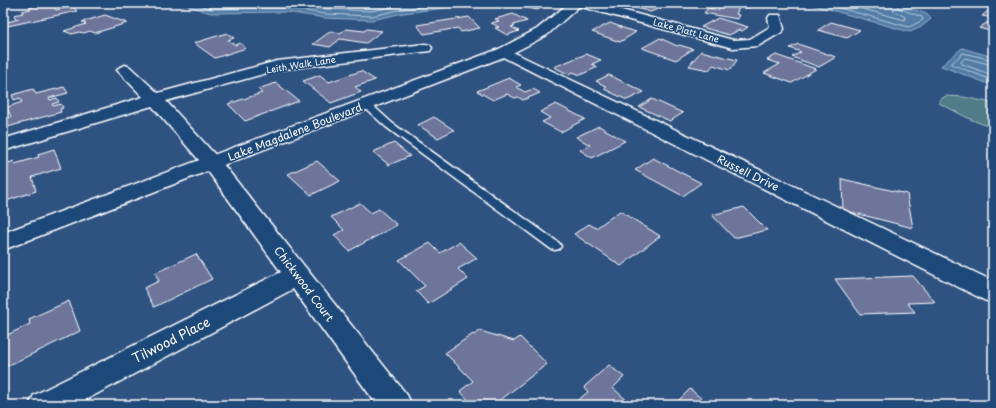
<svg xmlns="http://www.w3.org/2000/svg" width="996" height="408" font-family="'Playpen Sans',sans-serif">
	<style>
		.green { fill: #4f7c86; stroke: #a7bec2 }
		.water { fill: #517ba6; stroke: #97b0ca }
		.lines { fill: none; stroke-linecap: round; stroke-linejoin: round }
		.shore { stroke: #b9cadb; stroke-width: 1 }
		.building { fill: #6d759b; stroke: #fff }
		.lane-casing { stroke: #fff; stroke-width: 3 }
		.street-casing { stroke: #fff; stroke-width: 3 }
		.secondary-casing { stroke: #fff; stroke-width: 3 }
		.lane { fill: #1f4a7a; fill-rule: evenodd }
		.street { fill: #1f4a7a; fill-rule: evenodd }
		.secondary { fill: #1f4a7a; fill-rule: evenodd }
		.labels { text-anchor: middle; stroke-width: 3; stroke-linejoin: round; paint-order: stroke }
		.far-street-label { font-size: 9px; fill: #fff; stroke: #1f4a7a }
		.street-label { font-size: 11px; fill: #fff; stroke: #1f4a7a }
		.near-street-label { font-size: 13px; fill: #fff; stroke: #1f4a7a }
	</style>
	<rect width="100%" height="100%" fill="#2f5381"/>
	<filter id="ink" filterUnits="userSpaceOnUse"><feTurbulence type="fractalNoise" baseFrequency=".025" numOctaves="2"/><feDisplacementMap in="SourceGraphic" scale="8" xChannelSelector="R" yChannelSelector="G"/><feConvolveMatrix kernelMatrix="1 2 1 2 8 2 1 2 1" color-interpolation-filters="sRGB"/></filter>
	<g filter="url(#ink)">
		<!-- green -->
		<path class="green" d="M946,96L963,97L993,103V128L972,120L939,103L941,99Z"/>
		<!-- water -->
		<g class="water">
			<path d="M179,3H487L403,13L372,20L325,18L286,12L211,13Z"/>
			<path d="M806,3H893L927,14L931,19L921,27L910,32Z"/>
			<path d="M962,48L993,57V83L989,84L941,66Z"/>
		</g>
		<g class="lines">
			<!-- shore -->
			<g class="shore">
				<path d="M192,3L212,9L286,8L325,14L372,16L403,9L455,3"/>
				<path d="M209,3H286L326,9L371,11L414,3"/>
				<path d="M324,3L371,5L380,3"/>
				<path d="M821,3L909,27L923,20L922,17L898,8L896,3"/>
				<path d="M840,3L905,20V17L893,10L891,3"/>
				<path d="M993,60L963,53L951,64L989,79H993"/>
				<path d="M993,65L965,58L961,62L962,64L989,74H993"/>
			</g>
		</g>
		<!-- building -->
		<g class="building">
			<path d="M47,3H51L56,10L73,6L77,11L3,27V23L19,19H16L14,15L23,13L22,11L31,9L29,7Z"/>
			<path d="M531,3H552L537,10L524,7Z"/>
			<path d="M630,3H647L661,8L650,12L626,5Z"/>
			<path d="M731,3H760L748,8Z"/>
			<path d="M721,5L739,8L736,14L739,15L737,19L704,13L708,8L718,10Z"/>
			<path d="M988,11L993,12V18L982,16Z"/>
			<path d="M513,14L527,21L513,25L515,26L511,27L519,31L507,35L495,28L499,27L491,23L499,21L495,19Z"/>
			<path d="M105,15L127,23L95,33L90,31L84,33L79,32L72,34L64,31L86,24L82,22Z"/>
			<path d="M469,17L480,28L461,32L458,28L424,34L417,25Z"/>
			<path d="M718,18L748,27L742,31L739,30L729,35L701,27Z"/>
			<path d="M991,20H993V32L979,28Z"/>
			<path d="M831,22L860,30L847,38L818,30Z"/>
			<path d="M610,23L621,27H620L636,32L620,42L592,32Z"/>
			<path d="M346,29L364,31L367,29L382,31L366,43L340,39L330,47L313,44L331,31L340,33Z"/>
			<path d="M227,33L234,38L228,40L235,45L240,43L246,48L215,58L194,43Z"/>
			<path d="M660,38L677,46L679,45L693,49L676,60L642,48Z"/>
			<path d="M798,44L836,57L819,67L792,57L801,52L790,48Z"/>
			<path d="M701,51L720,56L737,60L730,70L713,65L709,70L689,66Z"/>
			<path d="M586,54L601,60L592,64L598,67L580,75L573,72L568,74L554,67Z"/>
			<path d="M776,55L816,69L792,83L764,73L780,64L767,60Z"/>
			<path d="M361,71L375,80L355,87L361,92L331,103L303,81L320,75L329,82Z"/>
			<path d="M609,75L644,92L627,100L604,89L607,87L596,81Z"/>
			<path d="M509,78L521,85L516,87L525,92L533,89L540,93L523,100L518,97L515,98L507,94L493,100L477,91Z"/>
			<path d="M276,83L299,101L245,121L228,104L262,93L258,89Z"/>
			<path d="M64,87L68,93L49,98L50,100L57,98L59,102L52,104L53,106L61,104L63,108L60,109L61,112L4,128L3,119L11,117L8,110H6L5,108L22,102L20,98L14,100L12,95L33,89L36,94Z"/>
			<path d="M652,99L683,113L670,121L639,107Z"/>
			<path d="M556,104L585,119L561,132L542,122L550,118L540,112Z"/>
			<path d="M434,117L454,130L438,138L418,125Z"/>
			<path d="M599,126L625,141L592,158L580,150L590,145L576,137Z"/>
			<path d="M394,143L410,156L389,165L373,152Z"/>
			<path d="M54,149L61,168L32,177L36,191L3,202V165L14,161L15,164L39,157L38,154Z"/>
			<path d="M653,158L701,183L683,196L635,170Z"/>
			<path d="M317,161L340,181L311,195L288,174Z"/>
			<path d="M842,179L907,194L913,228L843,210Z"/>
			<path d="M360,203L371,213L379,209L397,225L349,251L334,235L344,230L331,217Z"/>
			<path d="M744,207L767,230L734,238L712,215Z"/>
			<path d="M620,211L660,236L621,266L574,234L589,224L596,228Z"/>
			<path d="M459,242L477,258L458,269L468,279L428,304L416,291L425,286L399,260L430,243L440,253Z"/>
			<path d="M196,254L212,279L154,307L144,288L159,281L155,273Z"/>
			<path d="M913,276L935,302L907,303L915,312L860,314L835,279Z"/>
			<path d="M69,301L80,331L5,367L3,358V337L30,324L29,319Z"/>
			<path d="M480,331L514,341L520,337L547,364L494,405H473L460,391L473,381L445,353L473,334L474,335Z"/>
			<path d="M609,365L624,377L613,388L632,405H572L588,392L584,387Z"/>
			<path d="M690,389L709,405H674Z"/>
		</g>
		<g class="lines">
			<defs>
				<path id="lane" d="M367,102L370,103L392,123L559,243L561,246L559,249L555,250L551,249L386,127L364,107L363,105L364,103Z"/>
				<g id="street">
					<path d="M576,3H596L733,40L750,39L770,27L768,18L770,15H780L784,29L782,32L758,46L733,48L578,6Z"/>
					<path d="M425,44L430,45L432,48L430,51L278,70L166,101L219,159L407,395L412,405H377L293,289L76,405H29L34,395L281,272L205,167L152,106L3,151V139L143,97L117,70L120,67L125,65L130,67L158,93L277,61Z"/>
					<path d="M504,48L993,281V303L984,300L499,55L497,52L499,49Z"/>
				</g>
				<path id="secondary" d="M569,3H583L547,35L509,55L3,250V233L499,49L537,29Z"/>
			</defs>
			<!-- lane casing -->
			<use href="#lane" class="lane-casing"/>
			<!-- street casing -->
			<use href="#street" class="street-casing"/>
			<!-- secondary casing -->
			<use href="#secondary" class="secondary-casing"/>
			<!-- lane -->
			<use href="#lane" class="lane"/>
			<!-- street -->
			<use href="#street" class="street"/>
			<!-- secondary -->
			<use href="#secondary" class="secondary"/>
		</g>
	</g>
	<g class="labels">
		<!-- far-street labels -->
		<g class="far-street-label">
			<text transform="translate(686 31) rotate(15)" y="3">Lake Platt Lane</text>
			<text transform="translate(301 65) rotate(-9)" y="3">Leith Walk Lane</text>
		</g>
		<!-- street labels -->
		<g class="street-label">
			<text transform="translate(295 132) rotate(-21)" y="4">Lake Magdalene Boulevard</text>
			<text transform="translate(748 173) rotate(26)" y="4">Russell Drive</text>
			<text transform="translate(304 284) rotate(53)" y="4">Chickwood Court</text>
		</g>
		<!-- near-street labels -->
		<g class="near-street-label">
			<text transform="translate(171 340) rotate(-27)" y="5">Tilwood Place</text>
		</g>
	</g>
	<!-- margin -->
	<rect width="996" height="408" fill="none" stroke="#1f4a7a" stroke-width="16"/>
	<rect x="8" y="8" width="980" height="392" fill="none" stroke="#fff" stroke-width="1.5" filter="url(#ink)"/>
</svg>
